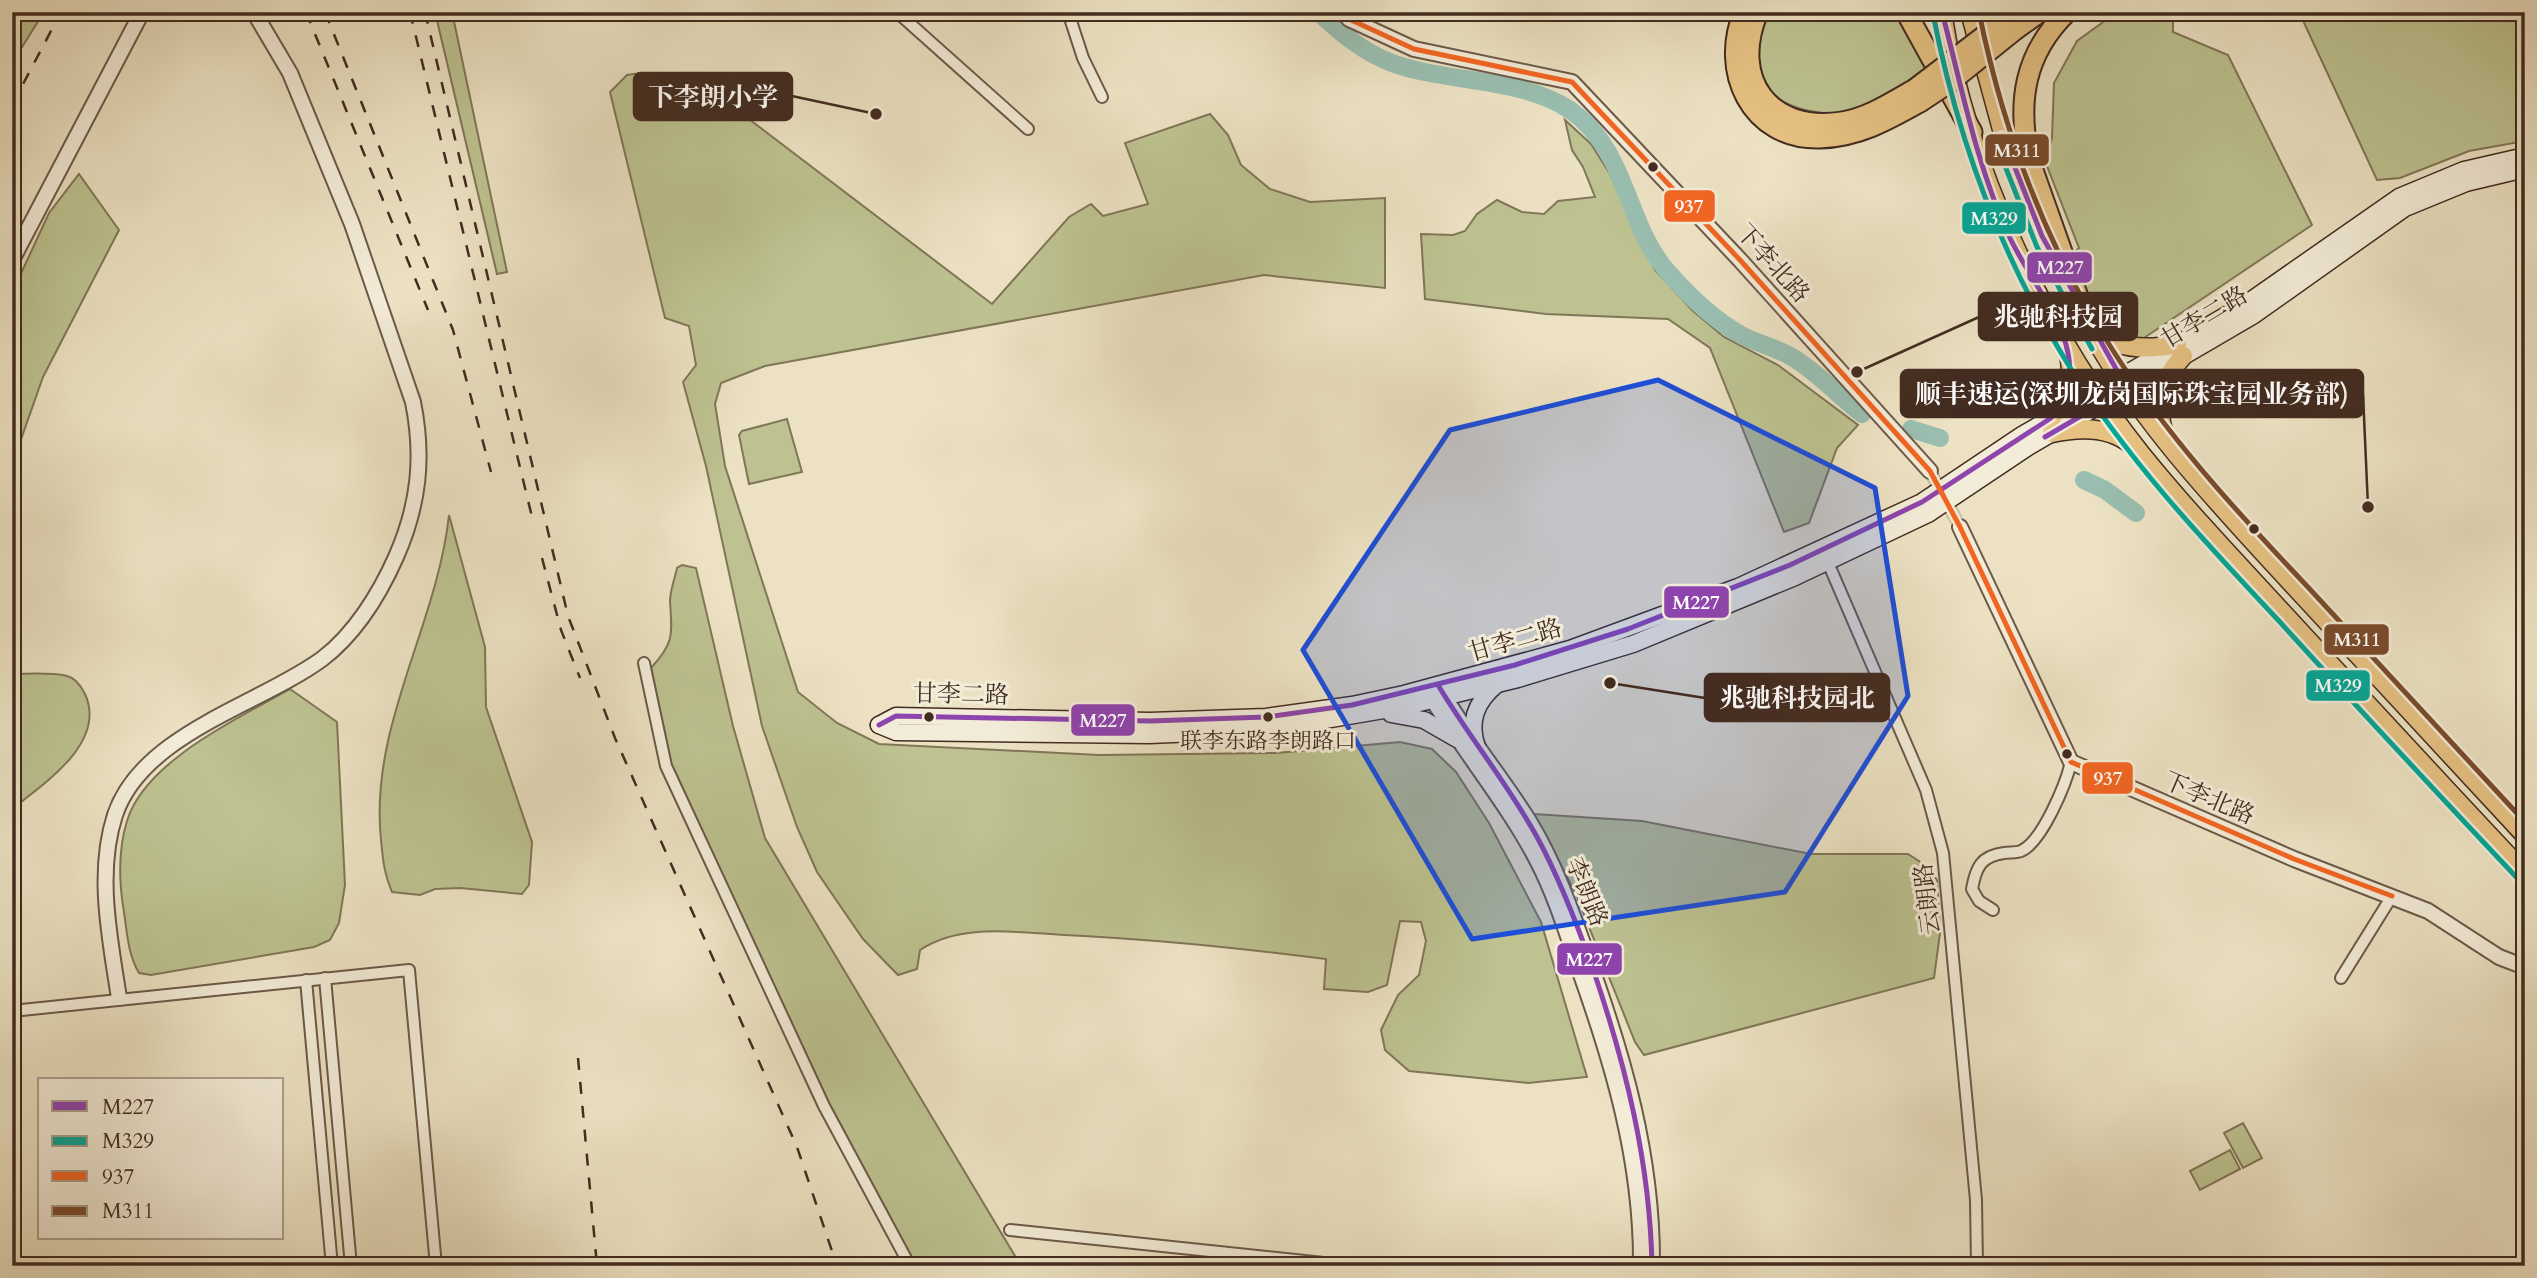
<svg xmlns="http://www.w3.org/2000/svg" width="2537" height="1278" font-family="Cardo,'Noto Serif SC',serif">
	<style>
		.green { fill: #bdc290; stroke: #807658; stroke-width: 2 }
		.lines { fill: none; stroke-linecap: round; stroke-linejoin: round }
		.river { stroke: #99beb0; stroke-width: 18 }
		.tertiary-tunnel { stroke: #cabda2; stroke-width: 14; stroke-dasharray: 14 7; stroke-linecap: butt }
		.minor-casing { stroke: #6c5949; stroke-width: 14 }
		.tertiary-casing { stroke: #6c5949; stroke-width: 18 }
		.secondary-casing { stroke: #422b20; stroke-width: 19 }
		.primary-casing { stroke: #422b20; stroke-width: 21 }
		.motorway-casing { stroke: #422b20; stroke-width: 23 }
		.minor { stroke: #f3ecd8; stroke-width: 10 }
		.tertiary { stroke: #f3ecd8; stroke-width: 14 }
		.secondary { stroke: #f3ecd8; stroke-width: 16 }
		.primary { stroke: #e6c182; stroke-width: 18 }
		.motorway { stroke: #e6c182; stroke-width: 19 }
		.rail { stroke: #422b20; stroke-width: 2.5; stroke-dasharray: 12 12; stroke-linecap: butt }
		.motorway-bridge-casing { stroke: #422b20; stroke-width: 23; stroke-linecap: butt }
		.motorway-bridge { stroke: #e6c182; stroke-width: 19 }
		.bus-1-casing { stroke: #f3ecd8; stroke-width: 10 }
		.bus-2-casing { stroke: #f3ecd8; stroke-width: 10 }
		.bus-3-casing { stroke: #f3ecd8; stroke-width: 10 }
		.bus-4-casing { stroke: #f3ecd8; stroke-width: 10 }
		.bus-1 { stroke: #8e44ad; stroke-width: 5 }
		.bus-2 { stroke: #04a696; stroke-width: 5 }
		.bus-3 { stroke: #f26522; stroke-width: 5 }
		.bus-4 { stroke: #7a4b2a; stroke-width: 5 }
		.marked { fill: #1d4ed8; fill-opacity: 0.2; stroke: #1d4ed8; stroke-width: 5; stroke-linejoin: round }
		.bus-dot { fill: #422b20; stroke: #f3ecd8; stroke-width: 2.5 }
		.labels { text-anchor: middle; stroke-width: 6; stroke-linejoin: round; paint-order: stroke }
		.bus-label { font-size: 22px; fill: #422b20; stroke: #f3ecd8 }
		.street-label { font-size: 24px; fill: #422b20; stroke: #f3ecd8 }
		.leader { fill: none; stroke: #422b20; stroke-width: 2.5 }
		.callout-dot { fill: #422b20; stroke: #f3ecd8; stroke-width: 2.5 }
		.callout { fill: #422b20; stroke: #422b20; stroke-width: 2.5 }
		.callout-label { font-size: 26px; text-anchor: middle; font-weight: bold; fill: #fff }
		.line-badge { stroke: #f3ecd8; stroke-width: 2.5 }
		.badge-label { font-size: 19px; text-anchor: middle; font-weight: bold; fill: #fff }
	</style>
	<rect width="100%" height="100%" fill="#ece2c3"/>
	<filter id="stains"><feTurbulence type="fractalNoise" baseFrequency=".00286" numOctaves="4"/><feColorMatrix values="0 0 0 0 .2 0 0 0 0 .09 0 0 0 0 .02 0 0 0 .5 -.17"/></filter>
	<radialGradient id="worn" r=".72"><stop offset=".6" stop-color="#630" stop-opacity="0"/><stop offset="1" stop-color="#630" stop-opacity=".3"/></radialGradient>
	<!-- green -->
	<g class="green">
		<path d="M12,12H44L12,63Z"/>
		<path d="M435,12H452L507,272L497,274Z"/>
		<path d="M1770,12H1895L1917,37L1926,70C1908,85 1884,102 1862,109C1832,119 1780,112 1764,82C1761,77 1761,68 1759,62C1755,40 1756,30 1770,12Z"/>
		<path d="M2117,12H2173V32L2228,55L2312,225L2138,342L2103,328L2071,255L2079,248L2045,161L2052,138L2054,83L2077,41Z"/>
		<path d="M2299,12H2525V141L2469,151L2400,178L2377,180Z"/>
		<path d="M641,73L691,75L992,304L1069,217L1091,204L1103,216L1148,204L1125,143L1210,114L1228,135L1241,165L1270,189L1310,202L1385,198V288L1264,275L765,366L721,383L715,404L725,466L798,692L837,723L879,744L1099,755L1276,753L1400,742L1432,749L1456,772L1489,823L1541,922L1587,1077L1528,1083L1409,1071L1385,1050L1381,1030L1398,995L1419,975L1426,941L1421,922L1400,921L1387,985L1368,992L1324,989L1326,959C1239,948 1153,939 1065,935C1018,933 962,922 920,950L917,969L898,975L863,939L817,872L797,827L762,726L706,466L683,382L696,365L689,326L665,318L610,92L627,75Z"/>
		<path d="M1565,120L1591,144L1610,174L1655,270L1693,311L1724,337L1778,365L1858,425L1837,448L1809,523L1784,532L1710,348L1668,319L1546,314L1425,299L1421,234L1453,235L1465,231L1477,214L1497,200L1522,212L1544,214L1558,201L1595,197L1583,167L1572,150Z"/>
		<path d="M79,174L119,230L43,377L12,465V293L49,213Z"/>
		<path d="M787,419L802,472L749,484L739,435L742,431Z"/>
		<path d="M449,515L485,647L486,707L532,842L529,885L522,894L460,888L435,889L420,895L392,892C384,874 383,860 381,840C369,726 437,626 449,515Z"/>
		<path d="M682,565L696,568L733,726L765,838L1021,1266H916L829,1103L672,767L651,668C675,642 672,634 670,601C670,591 675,578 677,568Z"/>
		<path d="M12,674C29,674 50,672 67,676C76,678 81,686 85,694C107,742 45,783 12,809Z"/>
		<path d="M290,689L337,722L345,885L339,923L330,940L314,947L151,975L139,973C127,953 127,929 123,906C119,879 119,847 127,821C145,761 239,718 290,689Z"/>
		<path d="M1534,814L1642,821L1811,854H1908L1928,867L1937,880L1940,933L1934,978L1644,1055L1635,1042L1575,892Z"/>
		<path d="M2243,1123L2262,1158L2243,1168L2224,1133Z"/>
		<path d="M2230,1150L2240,1169L2200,1190L2190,1171Z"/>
	</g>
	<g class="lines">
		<!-- river -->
		<g class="river">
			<path d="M1318,12C1341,33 1363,52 1392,63C1446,83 1521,77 1570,110C1628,150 1625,223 1667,271C1688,295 1715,321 1743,336C1759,344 1777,348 1792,357C1817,372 1839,396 1862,414"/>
			<path d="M1911,429L1940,438"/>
			<path d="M2084,480L2105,490L2136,513"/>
		</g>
		<!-- tertiary-tunnel -->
		<path class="tertiary-tunnel" d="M1930,471L1960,527"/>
		<defs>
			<g id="minor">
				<path d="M897,12L1028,129"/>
				<path d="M1068,12L1083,58L1102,97"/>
				<path d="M1826,558L1926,790L1943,853L1976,1200L1977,1266"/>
				<path d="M644,663L666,766L824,1106L910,1266"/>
				<path d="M1993,910L1979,901L1972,889C1976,867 1981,856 2004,853C2009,852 2017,853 2021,851C2042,842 2066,784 2071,762"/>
				<path d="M325,978L351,1266"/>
				<path d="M2341,978L2392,896"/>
				<path d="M306,980L332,1266"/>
				<path d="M12,1011L409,970L436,1266"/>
				<path d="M1010,1230L1352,1266"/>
			</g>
			<g id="tertiary">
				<path d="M1343,12L1349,19L1414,49L1572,82L1740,260L1930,471"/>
				<path d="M12,260L142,12"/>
				<path d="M1960,527L2071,762L2294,859L2428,911L2499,957L2525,967"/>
				<path d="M1440,689C1466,735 1501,776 1529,821C1554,862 1570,907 1586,952C1623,1054 1653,1156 1652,1266"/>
				<path d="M1428,692C1462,750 1507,802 1538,862C1555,895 1566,931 1578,966C1613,1064 1642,1161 1641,1266"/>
				<path d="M119,998C110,939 96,873 115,815C142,734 259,705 322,659C355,634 380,593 396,557C419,505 424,457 413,402L352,224L290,73L254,12"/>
			</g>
			<g id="secondary">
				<path d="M1391,714L1424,720L1457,739"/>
				<path d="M879,725L896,716L1150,721L1266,717L1352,705L1404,694L1570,649L1738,587L1922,502L2022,435L2247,303L2399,197L2464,170L2525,156"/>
				<path d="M879,725L896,732L1149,735L1267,730L1407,706L1518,679L1633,644L1795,577L1928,514L2028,447L2254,315L2405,208L2466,183L2525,169"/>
				<path d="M1477,747C1468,722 1476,702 1496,685"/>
			</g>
			<g id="primary">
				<path d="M1942,12C1965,164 2045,334 2141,454C2192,517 2249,576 2304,636C2378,716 2451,795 2525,874"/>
				<path d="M1970,12L2013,170L2065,282"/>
				<path d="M2081,313C2135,417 2218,503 2297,589C2373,671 2449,753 2525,835"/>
				<path d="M2094,330C2117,350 2149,350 2177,344"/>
				<path d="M2051,418C2069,398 2075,376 2068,350"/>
				<path d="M2052,433C2079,427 2110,426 2132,445"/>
				<path d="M2164,434C2154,405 2163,378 2183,356"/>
			</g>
			<g id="motorway">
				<path d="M1744,12C1719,70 1750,140 1820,138C1858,137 1888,120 1920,102"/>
				<path d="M1758,12C1730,79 1769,133 1842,122C1868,118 1892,102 1915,89"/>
				<path d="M1906,12L1972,132"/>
				<path d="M2067,12C2024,54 2017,102 2029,159L2088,325"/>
				<path d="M2016,29L2040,12"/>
			</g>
		</defs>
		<!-- minor casing -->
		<use href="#minor" class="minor-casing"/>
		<!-- tertiary casing -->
		<use href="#tertiary" class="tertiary-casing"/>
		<!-- secondary casing -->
		<use href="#secondary" class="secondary-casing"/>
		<!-- primary casing -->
		<use href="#primary" class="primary-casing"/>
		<!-- motorway casing -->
		<use href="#motorway" class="motorway-casing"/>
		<!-- minor -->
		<use href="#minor" class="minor"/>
		<!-- tertiary -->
		<use href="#tertiary" class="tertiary"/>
		<!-- secondary -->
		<use href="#secondary" class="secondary"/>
		<!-- primary -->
		<use href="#primary" class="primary"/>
		<!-- motorway -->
		<use href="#motorway" class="motorway"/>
		<!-- rail -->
		<g class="rail">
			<path d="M306,12L428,310"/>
			<path d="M325,12L453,330L491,472"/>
			<path d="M410,12L532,517"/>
			<path d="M425,12L568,616L615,738L797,1147L837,1266"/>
			<path d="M12,105L61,12"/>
			<path d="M542,558L561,630L580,678"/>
			<path d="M578,1058L597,1266"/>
		</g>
		<defs>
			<g id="motorway-bridge">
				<path d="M1915,89L2009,17"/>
				<path d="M1920,102L1950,82L2016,29"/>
			</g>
		</defs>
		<!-- motorway-bridge casing -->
		<use href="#motorway-bridge" class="motorway-bridge-casing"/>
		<!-- motorway-bridge -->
		<use href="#motorway-bridge" class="motorway-bridge"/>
		<defs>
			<g id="bus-1">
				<path d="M2002,135L2042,236L2130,394"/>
				<path d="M2045,437L2127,389"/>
				<path d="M1438,685C1469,737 1508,784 1537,837C1560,879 1577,924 1593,969C1626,1066 1650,1163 1652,1266"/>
				<path d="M879,725L896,716L1150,721L1266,717L1352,705L1515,665L1628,629L1790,565L1922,502L2051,418C2067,398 2073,378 2068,353C2061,316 2027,274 2010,238C1977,168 1962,88 1942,12"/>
			</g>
			<g id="bus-2">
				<path d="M1933,14C1957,137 2000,254 2066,361C2125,457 2202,539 2279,621C2358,708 2438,794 2519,880"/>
				<path d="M1994,138L2037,247L2092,349"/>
			</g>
			<path id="bus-3" d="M1343,12L1349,19L1414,49L1572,82L1740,260L1930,471L1960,527L2071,762L2294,859L2392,896"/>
			<path id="bus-4" d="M1979,12C2003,131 2047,247 2112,349C2167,436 2236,511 2306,585C2379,664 2452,743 2525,822"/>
		</defs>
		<!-- bus-1 casing -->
		<use href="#bus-1" class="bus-1-casing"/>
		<!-- bus-2 casing -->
		<use href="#bus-2" class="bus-2-casing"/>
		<!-- bus-3 casing -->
		<use href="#bus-3" class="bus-3-casing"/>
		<!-- bus-4 casing -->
		<use href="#bus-4" class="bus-4-casing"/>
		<!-- bus-1 -->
		<use href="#bus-1" class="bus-1"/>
		<!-- bus-2 -->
		<use href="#bus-2" class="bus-2"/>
		<!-- bus-3 -->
		<use href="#bus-3" class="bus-3"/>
		<!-- bus-4 -->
		<use href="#bus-4" class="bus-4"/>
	</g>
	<!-- marked area -->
	<path class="marked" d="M1658,380L1875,488L1908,696L1785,892L1472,939L1303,650L1450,430Z"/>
	<!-- markers -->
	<g class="bus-dot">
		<circle cx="1653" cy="167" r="6"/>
		<circle cx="2254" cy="529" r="6"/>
		<circle cx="929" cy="717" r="6"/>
		<circle cx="1268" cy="717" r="6"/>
		<circle cx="2067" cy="754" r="6"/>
	</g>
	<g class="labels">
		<!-- bus labels -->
		<g class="bus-label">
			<text x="1268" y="748">联李东路李朗路口</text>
		</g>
		<!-- street labels -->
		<g class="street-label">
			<text transform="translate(1773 263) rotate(48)" y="8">下李北路</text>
			<text transform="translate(2204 317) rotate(-31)" y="8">甘李二路</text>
			<text transform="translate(1515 640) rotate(-16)" y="8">甘李二路</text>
			<text transform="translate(961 694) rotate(1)" y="8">甘李二路</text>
			<text transform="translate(2209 798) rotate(23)" y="8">下李北路</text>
			<text transform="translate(1587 892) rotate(68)" y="8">李朗路</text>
			<text transform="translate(1927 899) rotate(-97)" y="8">云朗路</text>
		</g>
	</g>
	<!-- callouts -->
	<path class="leader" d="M876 114L792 96M1857 372L1979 317M2368 507L2363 394M1610 683L1705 698"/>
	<g class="callout-dot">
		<circle cx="876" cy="114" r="7"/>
		<circle cx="1857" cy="372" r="7"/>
		<circle cx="2368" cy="507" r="7"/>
		<circle cx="1610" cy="683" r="7"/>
	</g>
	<g class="callout">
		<rect x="634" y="73" width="158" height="47" rx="7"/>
		<rect x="1979" y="293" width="158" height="47" rx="7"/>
		<rect x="1901" y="370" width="462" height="47" rx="7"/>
		<rect x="1705" y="674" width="184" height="47" rx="7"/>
	</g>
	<g class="callout-label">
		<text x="713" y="106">下李朗小学</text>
		<text x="2058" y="326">兆驰科技园</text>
		<text x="2132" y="403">顺丰速运(深圳龙岗国际珠宝园业务部)</text>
		<text x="1797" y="707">兆驰科技园北</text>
	</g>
	<g class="line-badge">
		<rect x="1984" y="133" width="66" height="34" rx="7" fill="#7a4b2a"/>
		<rect x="1663" y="189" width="53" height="34" rx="7" fill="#f26522"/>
		<rect x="1961" y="201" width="66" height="34" rx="7" fill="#04a696"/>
		<rect x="2026" y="251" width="67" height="33" rx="7" fill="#8e44ad"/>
		<rect x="1663" y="585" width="67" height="34" rx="7" fill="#8e44ad"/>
		<rect x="2323" y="623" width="67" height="33" rx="7" fill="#7a4b2a"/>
		<rect x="2305" y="669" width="66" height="33" rx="7" fill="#04a696"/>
		<rect x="1070" y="703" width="66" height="34" rx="7" fill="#8e44ad"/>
		<rect x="2081" y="761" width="53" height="34" rx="7" fill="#f26522"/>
		<rect x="1556" y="942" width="67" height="34" rx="7" fill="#8e44ad"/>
	</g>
	<g class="badge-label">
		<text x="2017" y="157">M311</text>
		<text x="1689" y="213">937</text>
		<text x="1994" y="225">M329</text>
		<text x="2060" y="274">M227</text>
		<text x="1696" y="609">M227</text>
		<text x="2357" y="646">M311</text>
		<text x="2338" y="692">M329</text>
		<text x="1103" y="727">M227</text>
		<text x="2108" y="785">937</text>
		<text x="1589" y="966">M227</text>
	</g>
	<!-- margin -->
	<rect width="2537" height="1278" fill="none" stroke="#ece2c3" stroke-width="42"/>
	<rect x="14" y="14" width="2509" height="1250" fill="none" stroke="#422b20" stroke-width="3.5"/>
	<rect x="21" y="21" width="2495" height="1236" fill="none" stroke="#422b20" stroke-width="2"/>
	<!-- legend -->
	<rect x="38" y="1078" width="245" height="161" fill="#f3ecd8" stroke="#ac9f8e" stroke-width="2"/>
	<rect x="52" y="1101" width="35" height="10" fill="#8e44ad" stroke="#ac9f8e" stroke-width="2"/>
	<text x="102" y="1114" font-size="21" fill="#422b20">M227</text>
	<rect x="52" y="1136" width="35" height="10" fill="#04a696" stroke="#ac9f8e" stroke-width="2"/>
	<text x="102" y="1148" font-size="21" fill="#422b20">M329</text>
	<rect x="52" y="1171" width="35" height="10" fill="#f26522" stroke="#ac9f8e" stroke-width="2"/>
	<text x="102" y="1184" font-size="21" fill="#422b20">937</text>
	<rect x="52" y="1206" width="35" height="10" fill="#7a4b2a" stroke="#ac9f8e" stroke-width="2"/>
	<text x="102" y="1218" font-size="21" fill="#422b20">M311</text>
	<rect width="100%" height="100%" filter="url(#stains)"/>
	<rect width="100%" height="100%" fill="url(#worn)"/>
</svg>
